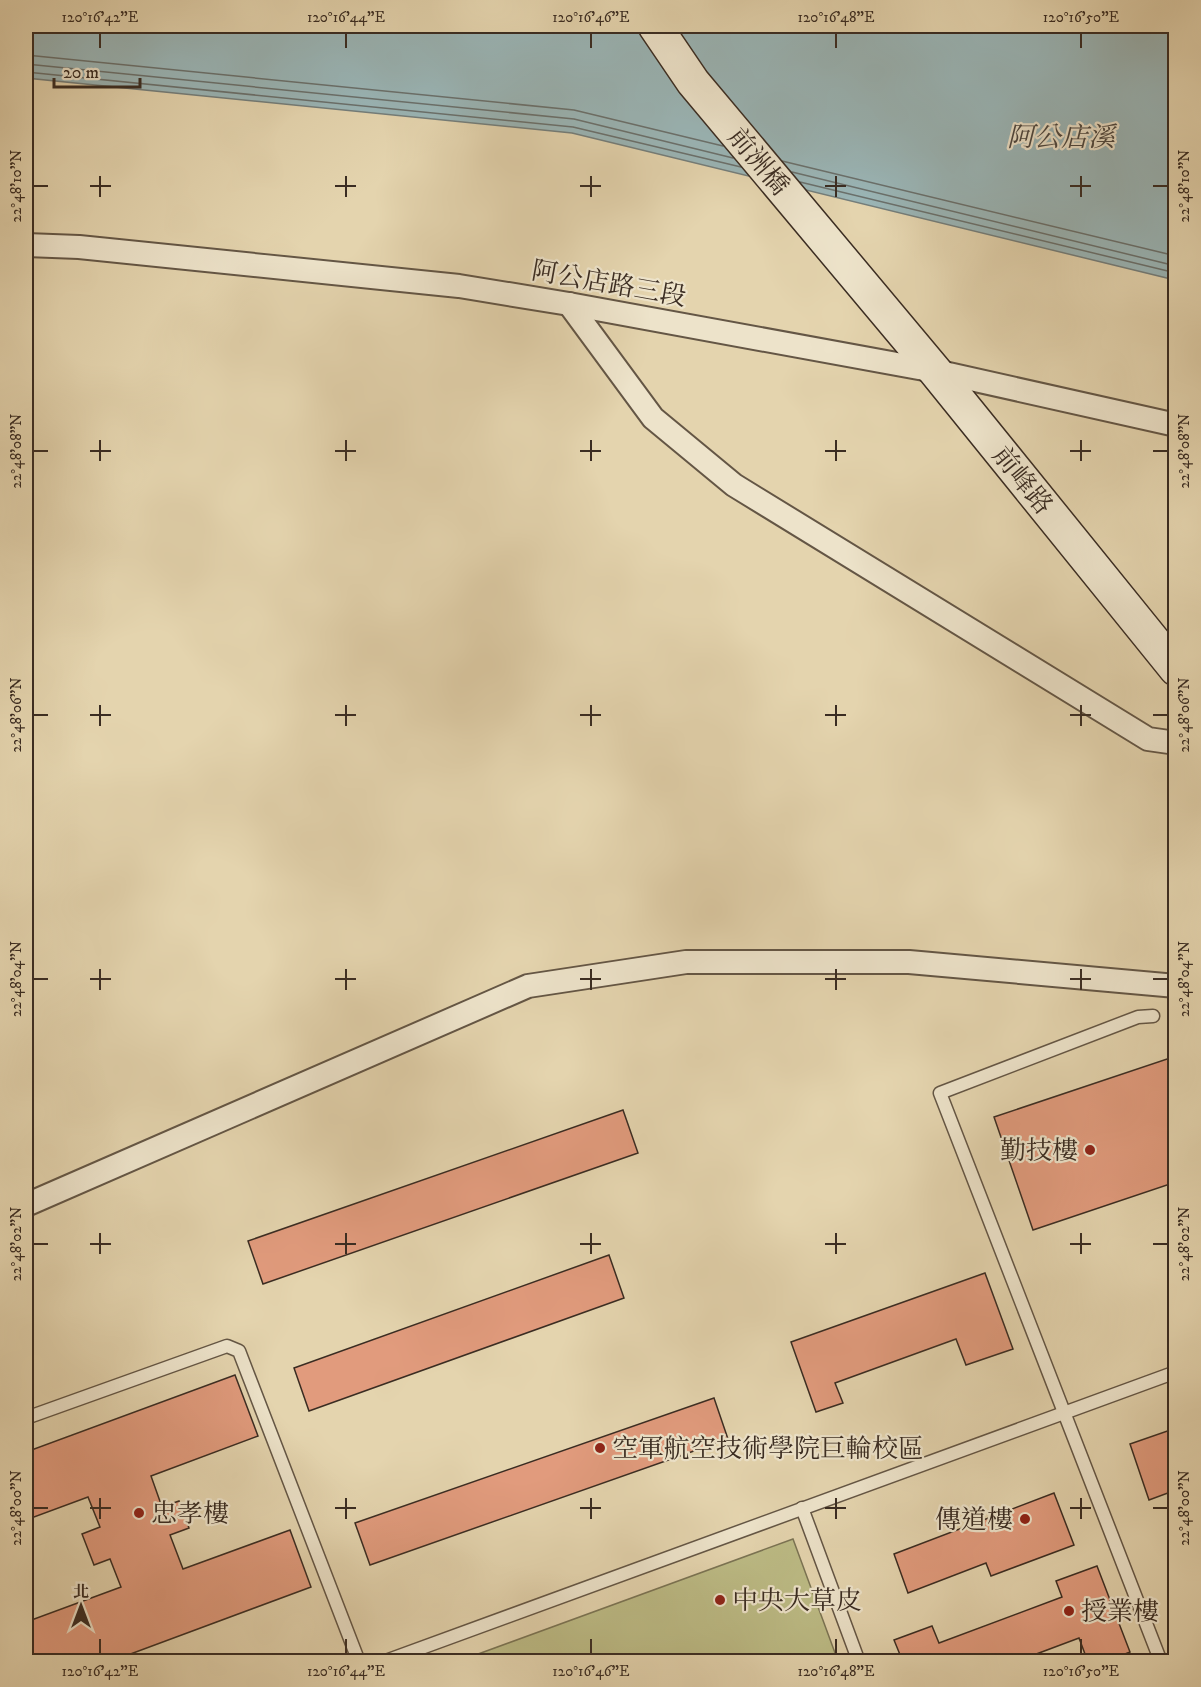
<svg xmlns="http://www.w3.org/2000/svg" width="1201" height="1687" font-family="'IM FELL DW Pica','Noto Serif TC',serif">
	<style>
		.green { fill: #bcbb85; stroke: #7b7454; stroke-width: 1.5 }
		.water { fill: #9ab5b6; stroke: #747e7b; stroke-width: 1.5 }
		.lines { fill: none; stroke-linecap: round; stroke-linejoin: round }
		.shore { stroke: #6a706c; stroke-width: 1.5 }
		.building { fill: #e19b7d; stroke: #3a2c22; stroke-width: 1.5 }
		.service-casing { stroke: #645645; stroke-width: 15 }
		.minor-casing { stroke: #645645; stroke-width: 26 }
		.secondary-casing { stroke: #3a2c22; stroke-width: 36 }
		.service { stroke: #ede3ca; stroke-width: 12 }
		.minor { stroke: #ede3ca; stroke-width: 22 }
		.secondary { stroke: #ede3ca; stroke-width: 33 }
		.ticks { fill: none; stroke: #3a2c22; stroke-width: 2 }
		.poi-dot { fill: #8f2418; stroke: #ede3ca; stroke-width: 2 }
		.labels { text-anchor: middle; stroke-width: 4.5; stroke-linejoin: round; paint-order: stroke }
		.street-label { font-size: 26px; fill: #3a2c22; stroke: #ede3ca }
		.poi-label { font-size: 26px; fill: #3a2c22; stroke: #ede3ca; text-anchor: start }
		.water-label { font-size: 27px; font-style: italic; fill: #4d4740; stroke: #ede3ca }
		.neatline { fill: none; stroke: #3a2c22; stroke-width: 2 }
		.ticks-label { font-size: 15px; text-anchor: middle; fill: #3a2c22 }
	</style>
	<rect width="100%" height="100%" fill="#e4d4ae"/>
	<filter id="stains"><feTurbulence type="fractalNoise" baseFrequency=".00333" numOctaves="4"/><feColorMatrix values="0 0 0 0 .2 0 0 0 0 .09 0 0 0 0 .02 0 0 0 .5 -.17"/></filter>
	<radialGradient id="worn" r=".72"><stop offset=".6" stop-color="#630" stop-opacity="0"/><stop offset="1" stop-color="#630" stop-opacity=".3"/></radialGradient>
	<!-- green -->
	<path class="green" d="M793,1539L838,1661H459Z"/>
	<!-- water -->
	<path class="water" d="M26,26H1175V280L572,133L26,78Z"/>
	<g class="lines">
		<!-- shore -->
		<g class="shore">
			<path d="M26,55L574,110L723,146"/>
			<path d="M26,64L574,119L733,158"/>
			<path d="M26,72L573,127L741,167"/>
			<path d="M782,161L1176,256"/>
			<path d="M792,172L1176,266"/>
			<path d="M800,182L1176,273"/>
		</g>
	</g>
	<!-- building -->
	<g class="building">
		<path d="M1176,1056V1182L1033,1230L994,1117Z"/>
		<path d="M623,1110L638,1153L263,1284L248,1241Z"/>
		<path d="M609,1255L624,1298L309,1411L294,1368Z"/>
		<path d="M985,1273L1013,1349L966,1365L956,1339L835,1383L843,1403L816,1412L791,1342Z"/>
		<path d="M235,1375L258,1436L151,1476L162,1507L179,1501L189,1528L170,1535L183,1569L290,1530L311,1587L109,1662H26V1622L121,1587L110,1559L94,1565L82,1534L100,1527L88,1497L26,1520V1452Z"/>
		<path d="M714,1398L728,1439L370,1565L355,1523Z"/>
		<path d="M1176,1428V1490L1149,1500L1130,1444Z"/>
		<path d="M1054,1493L1074,1545L991,1576L986,1563L908,1593L894,1554Z"/>
		<path d="M1097,1566L1130,1652L1105,1662H1088L1079,1638L1015,1662H903L894,1640L932,1626L939,1643L1062,1597L1056,1581Z"/>
	</g>
	<g class="lines">
		<defs>
			<g id="service">
				<path d="M1153,1016L1138,1017L940,1093L1161,1662"/>
				<path d="M26,1418L227,1346L239,1351L359,1662"/>
				<path d="M802,1508L859,1662"/>
				<path d="M383,1662L1176,1372"/>
			</g>
			<g id="minor">
				<path d="M26,245L79,247L459,286L569,304L935,371L1176,425"/>
				<path d="M569,304L653,418L734,485L1148,739L1176,743"/>
				<path d="M26,1205L528,986L686,962H909L1176,986"/>
			</g>
			<path id="secondary" d="M655,26L693,82L935,371L1176,669"/>
		</defs>
		<!-- service casing -->
		<use href="#service" class="service-casing"/>
		<!-- minor casing -->
		<use href="#minor" class="minor-casing"/>
		<!-- secondary casing -->
		<use href="#secondary" class="secondary-casing"/>
		<!-- service -->
		<use href="#service" class="service"/>
		<!-- minor -->
		<use href="#minor" class="minor"/>
		<!-- secondary -->
		<use href="#secondary" class="secondary"/>
	</g>
	<!-- ticks -->
	<path class="ticks" d="M100,33V48M346,33V48M591,33V48M836,33V48M1081,33V48M100,176V197M346,176V197M591,176V197M836,176V197M1081,176V197M33,186H48M90,186H111M335,186H356M580,186H601M825,186H846M1070,186H1091M1153,186H1168M100,440V461M346,440V461M591,440V461M836,440V461M1081,440V461M33,451H48M90,451H111M335,451H356M580,451H601M825,451H846M1070,451H1091M1153,451H1168M100,705V726M346,705V726M591,705V726M836,705V726M1081,705V726M33,715H48M90,715H111M335,715H356M580,715H601M825,715H846M1070,715H1091M1153,715H1168M100,969V990M346,969V990M591,969V990M836,969V990M1081,969V990M33,979H48M90,979H111M335,979H356M580,979H601M825,979H846M1070,979H1091M1153,979H1168M100,1233V1254M346,1233V1254M591,1233V1254M836,1233V1254M1081,1233V1254M33,1244H48M90,1244H111M335,1244H356M580,1244H601M825,1244H846M1070,1244H1091M1153,1244H1168M100,1498V1519M346,1498V1519M591,1498V1519M836,1498V1519M1081,1498V1519M33,1508H48M90,1508H111M335,1508H356M580,1508H601M825,1508H846M1070,1508H1091M1153,1508H1168M100,1639V1654M346,1639V1654M591,1639V1654M836,1639V1654M1081,1639V1654"/>
	<!-- markers -->
	<g class="poi-dot">
		<circle cx="1090" cy="1150" r="6"/>
		<circle cx="600" cy="1448" r="6"/>
		<circle cx="139" cy="1513" r="6"/>
		<circle cx="1025" cy="1519" r="6"/>
		<circle cx="720" cy="1600" r="6"/>
		<circle cx="1069" cy="1611" r="6"/>
	</g>
	<g class="labels">
		<!-- street labels -->
		<g class="street-label">
			<text transform="translate(759 161) rotate(50)" y="9">前洲橋</text>
			<text transform="translate(609 283) rotate(10)" y="9">阿公店路三段</text>
			<text transform="translate(1023 480) rotate(51)" y="9">前峰路</text>
		</g>
		<!-- poi labels -->
		<g class="poi-label">
			<text x="1078" y="1159" text-anchor="end">勤技樓</text>
			<text x="612" y="1457">空軍航空技術學院巨輪校區</text>
			<text x="151" y="1522">忠孝樓</text>
			<text x="1013" y="1528" text-anchor="end">傳道樓</text>
			<text x="732" y="1609">中央大草皮</text>
			<text x="1081" y="1620">授業樓</text>
		</g>
		<!-- water labels -->
		<g class="water-label">
			<text x="1061" y="146">阿公店溪</text>
		</g>
	</g>
	<!-- margin -->
	<rect width="1201" height="1687" fill="none" stroke="#e4d4ae" stroke-width="66"/>
	<!-- north arrow -->
	<g transform="translate(81 1606)" stroke="#ede3ca" stroke-width="4.5" paint-order="stroke">
	<path d="M0-4.5L10 22L0 15L-10 22Z" fill="#3a2c22"/>
	<text y="-9" font-size="16" font-weight="bold" text-anchor="middle" fill="#3a2c22">北</text>
	</g>
	<!-- scale -->
	<path d="M54 78v9h86v-9" fill="none" stroke="#3a2c22" stroke-width="3"/>
	<text x="63" y="78" font-size="18" fill="#3a2c22" stroke="#ede3ca" stroke-width="4.5" paint-order="stroke">20 m</text>
	<rect x="33" y="33" width="1135" height="1621" class="neatline"/>
	<g class="ticks-label">
		<text x="100" y="22">120°16'42"E</text>
		<text x="346" y="22">120°16'44"E</text>
		<text x="591" y="22">120°16'46"E</text>
		<text x="836" y="22">120°16'48"E</text>
		<text x="1081" y="22">120°16'50"E</text>
		<text transform="translate(16 186) rotate(-90)" y="5">22°48'10"N</text>
		<text transform="translate(1184 186) rotate(-90)" y="5">22°48'10"N</text>
		<text transform="translate(16 451) rotate(-90)" y="5">22°48'08"N</text>
		<text transform="translate(1184 451) rotate(-90)" y="5">22°48'08"N</text>
		<text transform="translate(16 715) rotate(-90)" y="5">22°48'06"N</text>
		<text transform="translate(1184 715) rotate(-90)" y="5">22°48'06"N</text>
		<text transform="translate(16 979) rotate(-90)" y="5">22°48'04"N</text>
		<text transform="translate(1184 979) rotate(-90)" y="5">22°48'04"N</text>
		<text transform="translate(16 1244) rotate(-90)" y="5">22°48'02"N</text>
		<text transform="translate(1184 1244) rotate(-90)" y="5">22°48'02"N</text>
		<text transform="translate(16 1508) rotate(-90)" y="5">22°48'00"N</text>
		<text transform="translate(1184 1508) rotate(-90)" y="5">22°48'00"N</text>
		<text x="100" y="1676">120°16'42"E</text>
		<text x="346" y="1676">120°16'44"E</text>
		<text x="591" y="1676">120°16'46"E</text>
		<text x="836" y="1676">120°16'48"E</text>
		<text x="1081" y="1676">120°16'50"E</text>
	</g>
	<rect width="100%" height="100%" filter="url(#stains)"/>
	<rect width="100%" height="100%" fill="url(#worn)"/>
</svg>
